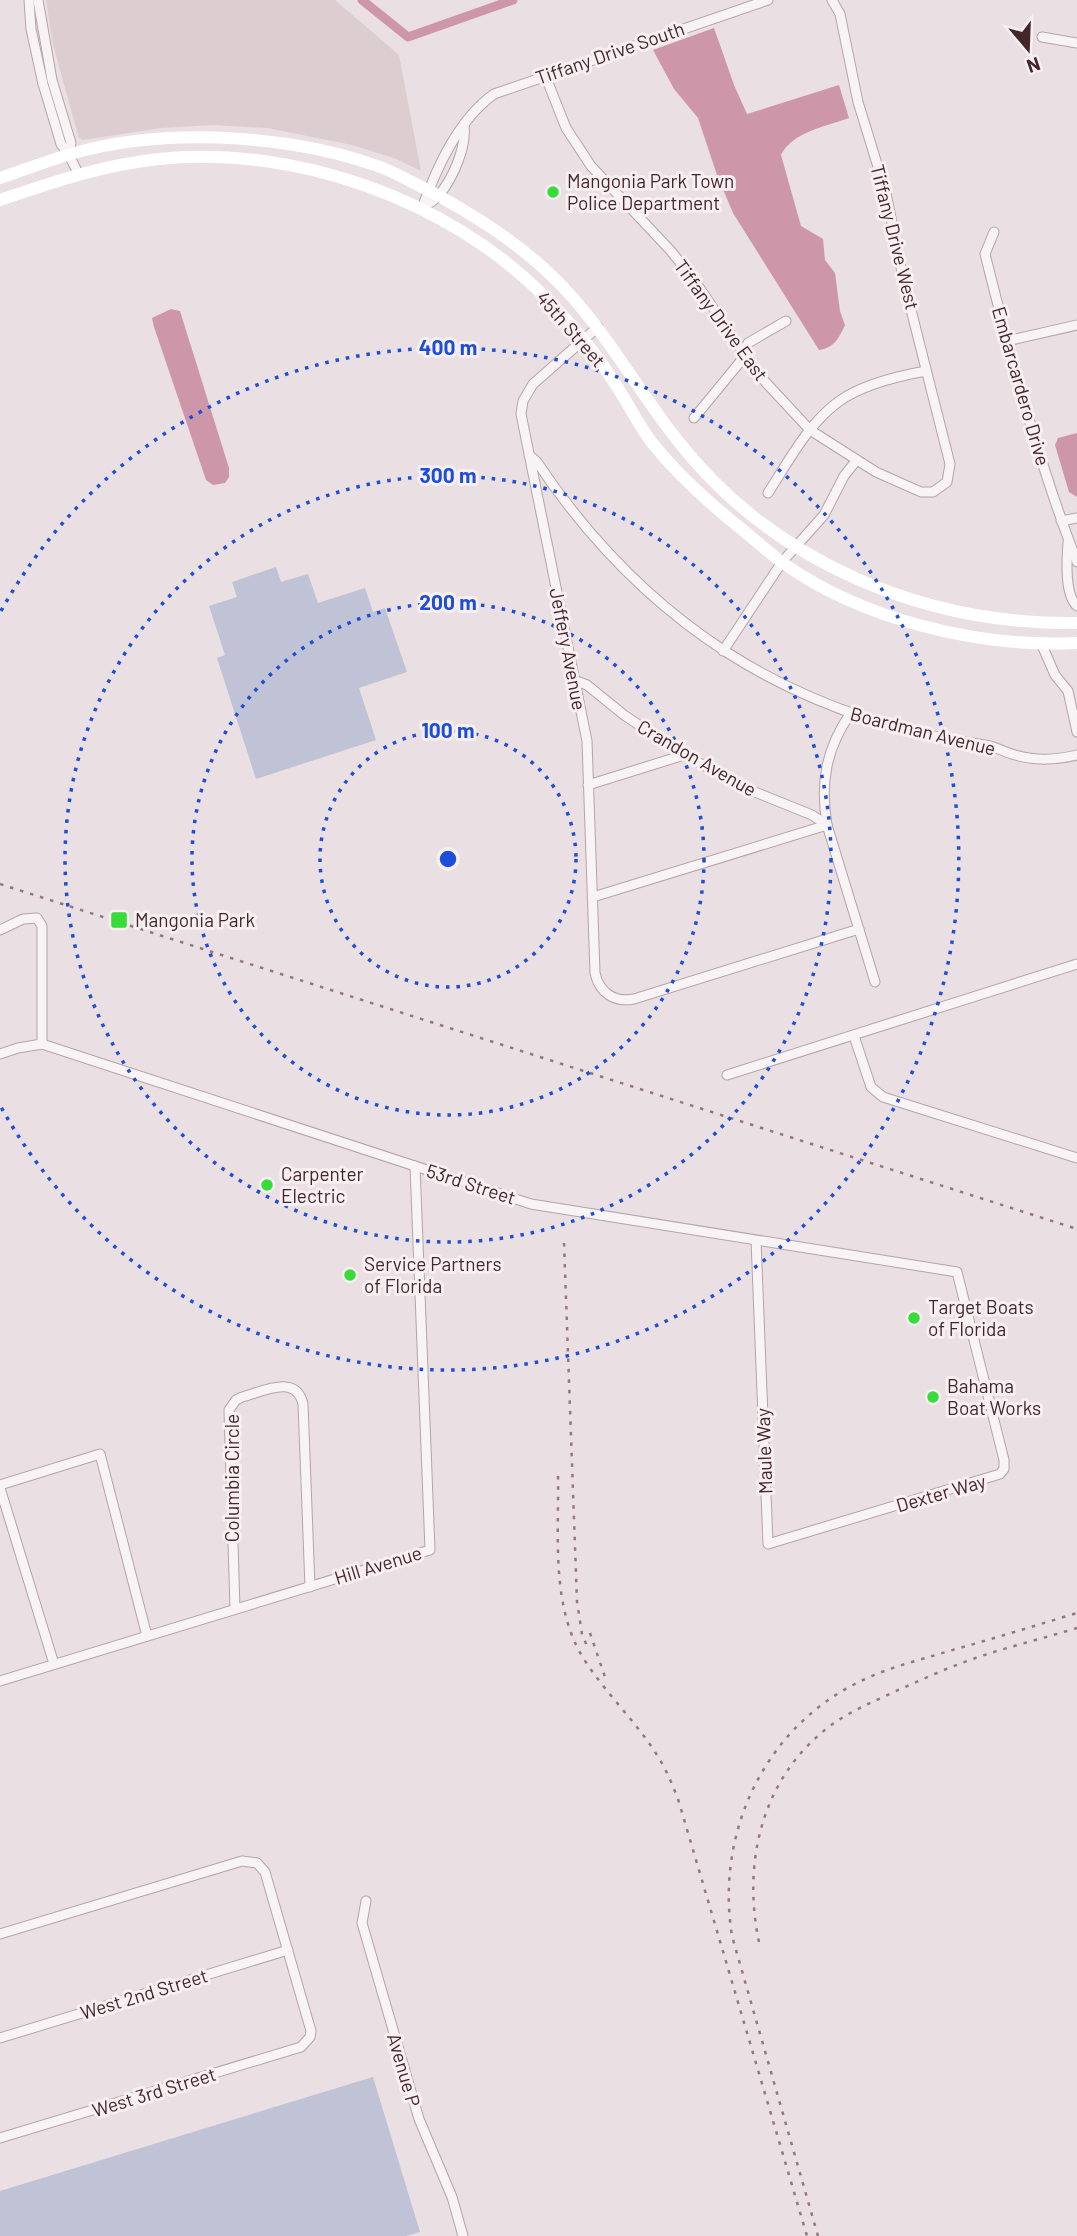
<svg xmlns="http://www.w3.org/2000/svg" width="1077" height="2236" font-family="Barlow,sans-serif">
	<style>
		.built { fill: #dccdd0 }
		.green { fill: #c0c2d5 }
		.water { fill: #ce97a9 }
		.lines { fill: none; stroke-linecap: round; stroke-linejoin: round }
		.canal { stroke: #ce97a9; stroke-width: 9 }
		.minor-casing { stroke: #b5a4a8; stroke-width: 11 }
		.minor { stroke: #f8f3f4; stroke-width: 9 }
		.secondary { stroke: #fff; stroke-width: 12 }
		.rail { stroke: #95777e; stroke-width: 2.5; stroke-dasharray: 3.5 7; stroke-linecap: butt }
		.ring { fill: none; stroke: #1d4ed8; stroke-width: 3.5; stroke-dasharray: 3.5 7 }
		.poi-dot { fill: #37dc38; stroke: #f7eff1; stroke-width: 2.5 }
		.labels { text-anchor: middle; stroke-width: 6; stroke-linejoin: round; paint-order: stroke }
		.street-label { font-size: 19px; fill: #43262c; stroke: #f7eff1 }
		.poi-label { font-size: 19px; fill: #43262c; stroke: #f7eff1; text-anchor: start }
		.centre { fill: #1d4ed8; stroke: #f7eff1; stroke-width: 3.5 }
		.ring-label { font-size: 21px; text-anchor: middle; font-weight: bold; fill: #1d4ed8; stroke: #f7eff1; stroke-width: 6; stroke-linejoin: round; paint-order: stroke }
	</style>
	<rect width="100%" height="100%" fill="#eadfe2"/>
	<!-- built -->
	<path class="built" d="M46,0H335L399,55L421,171L394,158L352,145L267,128L213,125L161,128L83,140L79,138L53,45Z"/>
	<!-- green -->
	<g class="green">
		<path d="M276,567L281,582L308,574L318,603L365,588L373,612L385,608L407,672L359,688L376,740L256,779L217,658L225,655L209,606L237,597L232,582Z"/>
		<path d="M373,2077L420,2232L406,2236H0V2191Z"/>
	</g>
	<!-- water -->
	<g class="water">
		<path d="M714,28L734,85L747,114L839,85L849,118C827,126 792,132 781,155L801,226L823,239L825,260L835,273L840,311L845,325C839,338 834,348 819,350L733,213L717,175L698,118L674,89L653,50Z"/>
		<path d="M171,309L180,311L229,468V477L225,483L213,485L206,480L154,327L152,318Z"/>
		<path d="M1077,433V497L1069,492L1055,445L1058,438Z"/>
	</g>
	<g class="lines">
		<!-- canal -->
		<path class="canal" d="M362,0L408,37L513,0"/>
		<defs>
			<g id="minor">
				<path d="M29,0L31,29L43,84L61,144L69,155L78,173"/>
				<path d="M38,0L52,80L71,143L69,155"/>
				<path d="M1042,37L1077,43"/>
				<path d="M545,75L566,128L591,166L670,250L692,277L758,374L810,430L876,472L921,492H933L947,482L950,464L904,282L886,193L858,102L840,14L832,0"/>
				<path d="M422,208C437,167 458,120 494,94L768,0"/>
				<path d="M422,208C428,204 436,200 440,194C454,176 467,146 464,124"/>
				<path d="M994,232L985,254C1011,358 1038,461 1077,562"/>
				<path d="M598,327L533,384L523,401L521,414L587,741L595,973C599,992 614,1003 634,999L859,929"/>
				<path d="M1007,341L1077,325"/>
				<path d="M694,418L740,362L748,343L786,321"/>
				<path d="M529,455L537,462C645,623 792,718 985,745C995,746 1004,752 1015,755C1037,761 1055,760 1077,755"/>
				<path d="M768,493C788,462 808,424 838,402C861,385 898,376 926,371"/>
				<path d="M1061,521L1077,518"/>
				<path d="M1068,542C1067,558 1064,594 1077,606"/>
				<path d="M1041,643L1055,675L1068,691L1077,732"/>
				<path d="M723,651L782,562L824,515L844,476L856,461"/>
				<path d="M574,680L587,685L624,715L684,755L750,790L812,815L827,825"/>
				<path d="M850,714C826,749 820,783 827,825L875,982"/>
				<path d="M588,785L684,755"/>
				<path d="M593,897L827,825"/>
				<path d="M0,930L23,919L37,918L42,926V1044"/>
				<path d="M854,1036L871,1087L883,1097L1077,1158"/>
				<path d="M0,1054L18,1048L42,1044L531,1204L957,1272L1004,1460V1469L1000,1474L768,1544L756,1240"/>
				<path d="M727,1075L1077,964"/>
				<path d="M0,1485L100,1454L147,1636"/>
				<path d="M0,1488L54,1664"/>
				<path d="M235,1609L229,1410L236,1400L242,1397C262,1392 296,1373 303,1404L310,1587"/>
				<path d="M0,1681L430,1550L415,1166"/>
				<path d="M366,1901L362,1923L419,2119L452,2197L463,2236"/>
				<path d="M0,1934L242,1861L257,1863L265,1872L311,2031L310,2037L301,2047L0,2138"/>
				<path d="M0,2038L288,1950"/>
			</g>
		</defs>
		<!-- minor casing -->
		<use href="#minor" class="minor-casing"/>
		<!-- minor -->
		<use href="#minor" class="minor"/>
		<!-- secondary -->
		<g class="secondary">
			<path d="M0,178C30,168 59,156 90,149C178,128 298,136 383,168C398,174 413,183 428,190C472,214 516,241 552,276C603,325 635,387 678,441C774,563 924,625 1077,623"/>
			<path d="M0,200C53,182 102,165 159,159C295,145 448,199 545,297C572,324 596,353 616,385C629,405 639,426 653,444C678,475 708,502 739,527C754,539 768,552 783,563C863,620 980,648 1077,643"/>
		</g>
		<!-- rail -->
		<g class="rail">
			<path d="M0,884L1077,1229"/>
			<path d="M564,1243L577,1602L582,1634L587,1646"/>
			<path d="M558,1476C559,1535 551,1604 582,1656C604,1692 635,1720 657,1755C666,1769 672,1784 678,1799L807,2236"/>
			<path d="M590,1633L606,1680"/>
			<path d="M759,1942C742,1862 762,1777 830,1726C850,1711 873,1702 896,1691C917,1682 938,1672 959,1664C998,1649 1038,1640 1077,1628"/>
			<path d="M818,2236L732,1936C715,1831 766,1725 863,1680C890,1667 920,1660 949,1651C992,1639 1034,1626 1077,1613"/>
		</g>
	</g>
	<!-- distance rings -->
	<g class="ring">
		<circle cx="448" cy="859" r="128"/>
		<circle cx="448" cy="859" r="256"/>
		<circle cx="448" cy="859" r="383"/>
		<path d="M1 611A511 511 0 1 1 1 1107"/>
	</g>
	<!-- markers -->
	<g class="poi-dot">
		<circle cx="553" cy="192" r="7"/>
		<rect x="110" y="911" width="18" height="18" rx="3.5"/>
		<circle cx="267" cy="1185" r="7"/>
		<circle cx="350" cy="1275" r="7"/>
		<circle cx="914" cy="1318" r="7"/>
		<circle cx="933" cy="1397" r="7"/>
	</g>
	<g class="labels">
		<!-- street labels -->
		<g class="street-label">
			<text transform="translate(610 53) rotate(-19)" y="7">Tiffany Drive South</text>
			<text transform="translate(895 237) rotate(76)" y="7">Tiffany Drive West</text>
			<text transform="translate(721 320) rotate(54)" y="7">Tiffany Drive East</text>
			<text transform="translate(571 329) rotate(49)" y="7">45th Street</text>
			<text transform="translate(1021 386) rotate(74)" y="7">Embarcardero Drive</text>
			<text transform="translate(568 649) rotate(79)" y="7">Jeffery Avenue</text>
			<text transform="translate(923 731) rotate(14)" y="7">Boardman Avenue</text>
			<text transform="translate(697 758) rotate(30)" y="7">Crandon Avenue</text>
			<text transform="translate(471 1184) rotate(18)" y="7">53rd Street</text>
			<text transform="translate(764 1451) rotate(-92)" y="7">Maule Way</text>
			<text transform="translate(232 1478) rotate(-90)" y="7">Columbia Circle</text>
			<text transform="translate(941 1493) rotate(-16)" y="7">Dexter Way</text>
			<text transform="translate(378 1565) rotate(-17)" y="7">Hill Avenue</text>
			<text transform="translate(144 1994) rotate(-17)" y="7">West 2nd Street</text>
			<text transform="translate(404 2070) rotate(74)" y="7">Avenue P</text>
			<text transform="translate(154 2092) rotate(-17)" y="7">West 3rd Street</text>
		</g>
		<!-- poi labels -->
		<g class="poi-label">
			<text x="567" y="188">Mangonia Park Town<tspan x="567" dy="22">Police Department</tspan></text>
			<text x="135" y="927">Mangonia Park</text>
			<text x="281" y="1181">Carpenter<tspan x="281" dy="22">Electric</tspan></text>
			<text x="364" y="1271">Service Partners<tspan x="364" dy="22">of Florida</tspan></text>
			<text x="928" y="1314">Target Boats<tspan x="928" dy="22">of Florida</tspan></text>
			<text x="947" y="1393">Bahama<tspan x="947" dy="22">Boat Works</tspan></text>
		</g>
	</g>
	<circle cx="448" cy="859" r="10" class="centre"/>
	<g class="ring-label">
		<text x="448" y="355">400 m</text>
		<text x="448" y="483">300 m</text>
		<text x="448" y="610">200 m</text>
		<text x="448" y="738">100 m</text>
	</g>
	<!-- north arrow -->
	<g transform="translate(1028 49) rotate(161)" stroke="#f7eff1" stroke-width="5" paint-order="stroke">
	<path d="M0-5L12 26L0 18L-12 26Z" fill="#43262c"/>
	<text y="-10" font-size="19" font-weight="bold" text-anchor="middle" fill="#43262c">N</text>
	</g>
</svg>
